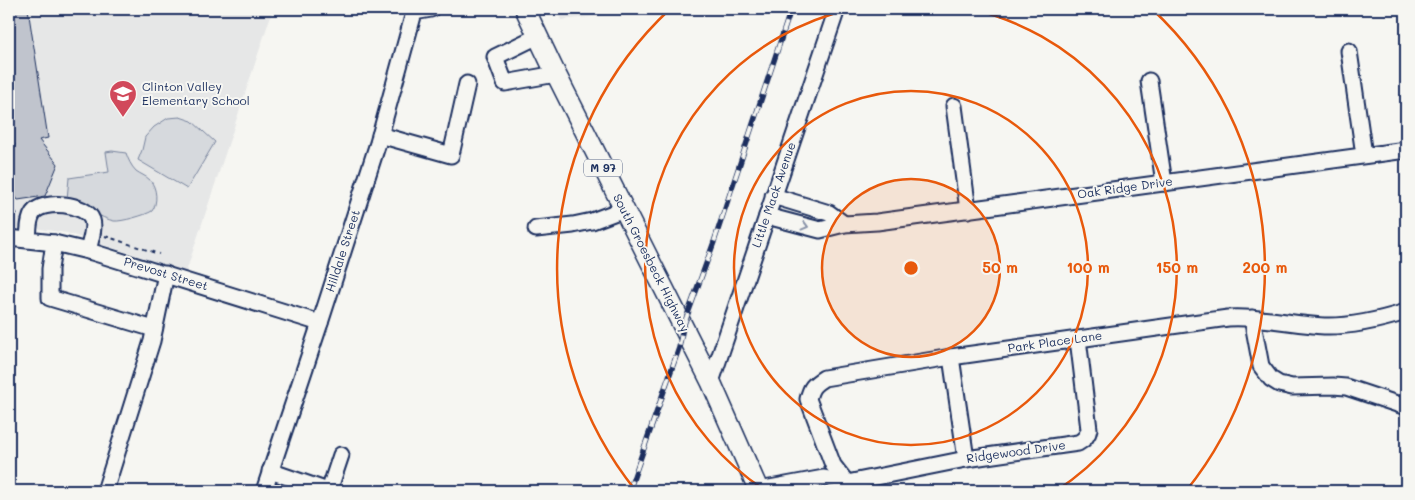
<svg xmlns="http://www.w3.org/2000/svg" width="1415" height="500" font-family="Mali,sans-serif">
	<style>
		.built { fill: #e6e7e7 }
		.green { fill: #d6d9dd; stroke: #78849e }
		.building { fill: #c0c4cd; stroke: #1b2f5e }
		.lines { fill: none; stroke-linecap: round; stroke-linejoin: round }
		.minor-casing { stroke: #1b2f5e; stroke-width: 19 }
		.major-casing { stroke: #1b2f5e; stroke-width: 22 }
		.path { stroke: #1b2f5e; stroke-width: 2; stroke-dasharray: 4 4; stroke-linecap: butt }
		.minor { stroke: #f6f6f2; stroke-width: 15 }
		.major { stroke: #f6f6f2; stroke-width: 19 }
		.rail-casing { stroke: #1b2f5e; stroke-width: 5.5 }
		.rail { stroke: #f6f6f2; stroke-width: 4; stroke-dasharray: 11; stroke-linecap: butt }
		.oneway { stroke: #8892a8 }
		.ring { fill: none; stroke: #e8590c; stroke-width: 2.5 }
		.labels { text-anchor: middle; stroke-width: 4; stroke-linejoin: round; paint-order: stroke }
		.shield { fill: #f6f6f2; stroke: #5d6b8a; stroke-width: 1 }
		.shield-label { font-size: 11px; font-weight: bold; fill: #1b2f5e }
		.poi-label { font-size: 12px; fill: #1b2f5e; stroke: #f6f6f2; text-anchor: start }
		.street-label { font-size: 12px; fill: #1b2f5e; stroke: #f6f6f2 }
		.centre { fill: #e8590c; stroke: #f6f6f2; stroke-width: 2.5 }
		.ring-label { font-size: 15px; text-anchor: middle; font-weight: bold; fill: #e8590c; stroke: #f6f6f2; stroke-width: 4; stroke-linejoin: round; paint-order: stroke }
	</style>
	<rect width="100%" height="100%" fill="#f6f6f2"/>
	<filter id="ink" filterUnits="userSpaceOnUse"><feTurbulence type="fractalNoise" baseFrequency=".02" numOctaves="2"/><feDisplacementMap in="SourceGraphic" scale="10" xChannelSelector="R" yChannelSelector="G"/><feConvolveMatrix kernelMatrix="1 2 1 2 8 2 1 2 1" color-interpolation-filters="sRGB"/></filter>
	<g filter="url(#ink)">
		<!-- built -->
		<g class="built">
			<path d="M9,9H273L186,272L67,233L40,229L9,228Z"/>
			<path d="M556,9H661L561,20Z"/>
		</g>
		<!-- green -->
		<g class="green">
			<path d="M180,117L192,121L215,142L187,189L138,160L142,150L145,137L154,127L168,118Z"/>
			<path d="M112,151L126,153C128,159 131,166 136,171C140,174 146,176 150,180C157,188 158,203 152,211C146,215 121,222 114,221C103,219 79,205 67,199L69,178L109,172L106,152Z"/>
		</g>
		<!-- building -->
		<path class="building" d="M9,9H28L48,138L39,140L58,164L45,196L18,200L9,188V159L15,144H9Z"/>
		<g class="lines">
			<defs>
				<g id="minor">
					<path d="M414,12L431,9"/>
					<path d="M538,36L495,57L505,83L556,74"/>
					<path d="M1349,51L1364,155"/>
					<path d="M1149,81L1164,183"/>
					<path d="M954,106L968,210"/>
					<path d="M380,135L451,155L467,84"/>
					<path d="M773,196L829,213L844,224"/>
					<path d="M767,216L820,230L844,224L877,222L1406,150"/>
					<path d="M536,229L573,225L592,221L624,209"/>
					<path d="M9,238L54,243L92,252L320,323"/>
					<path d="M28,239C29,231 28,220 33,213C43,199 86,203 92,220C95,229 90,241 88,251"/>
					<path d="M54,243L50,269V298L154,329"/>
					<path d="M1252,318L1261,366L1271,379L1279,384L1292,387L1333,386L1346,387L1403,406H1406"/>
					<path d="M951,357L966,459"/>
					<path d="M711,382L837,9"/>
					<path d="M270,471L328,491"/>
					<path d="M847,483L833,465L808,399C811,387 813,385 824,378L951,357L1228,318C1260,316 1292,324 1324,326C1351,327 1380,320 1406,312"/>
					<path d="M759,490L824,478L847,483L966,459L1078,443C1084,440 1088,436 1089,429L1078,339"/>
					<path d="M105,491L152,341L166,274"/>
					<path d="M264,491L320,323L378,143L415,9"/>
					<path d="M329,491L341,455"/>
				</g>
				<path id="major" d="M525,9L553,68L711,382L759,491"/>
			</defs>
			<!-- minor casing -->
			<use href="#minor" class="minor-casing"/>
			<!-- major casing -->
			<use href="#major" class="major-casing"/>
			<!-- path -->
			<g class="path">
				<path d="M9,205L17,214"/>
				<path d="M105,236L159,254"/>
			</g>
			<!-- minor -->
			<use href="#minor" class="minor"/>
			<!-- major -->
			<use href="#major" class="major"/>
			<defs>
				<path id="rail" d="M629,491L679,348L683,327L714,242L791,9"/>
			</defs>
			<!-- rail casing -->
			<use href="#rail" class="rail-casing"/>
			<!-- rail -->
			<use href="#rail" class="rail"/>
		</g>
		<!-- one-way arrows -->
		<defs><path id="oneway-chevron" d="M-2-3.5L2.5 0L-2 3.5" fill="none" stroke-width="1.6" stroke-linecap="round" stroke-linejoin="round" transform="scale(1.25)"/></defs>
		<use class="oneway" href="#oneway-chevron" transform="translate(805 226) rotate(15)"/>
	</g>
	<!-- distance rings -->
	<circle cx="911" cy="268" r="89" fill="#e8590c" fill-opacity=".12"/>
	<g class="ring">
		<circle cx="911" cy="268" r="89"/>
		<circle cx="911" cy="268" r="177"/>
		<path d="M766 491A266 266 0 0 1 851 9M971 9A266 266 0 0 1 1056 491"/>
		<path d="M636 491A354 354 0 0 1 670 9M1152 9A354 354 0 0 1 1186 491"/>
	</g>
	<!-- icons -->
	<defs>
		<symbol id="school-pin" viewBox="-11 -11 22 30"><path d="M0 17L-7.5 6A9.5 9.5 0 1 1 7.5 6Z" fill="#d1495b" stroke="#f6f6f2"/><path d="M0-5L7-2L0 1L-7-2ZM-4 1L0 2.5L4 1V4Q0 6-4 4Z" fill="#fff"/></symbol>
	</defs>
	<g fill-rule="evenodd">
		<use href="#school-pin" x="107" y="78" width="32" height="43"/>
	</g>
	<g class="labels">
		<!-- shield labels -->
		<rect class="shield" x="584" y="159.5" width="38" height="17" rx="4"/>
		<g class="shield-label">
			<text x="603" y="172">M 97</text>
		</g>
		<!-- poi labels -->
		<g class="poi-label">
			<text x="142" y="91">Clinton Valley<tspan x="142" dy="14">Elementary School</tspan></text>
		</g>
		<!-- street labels -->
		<g class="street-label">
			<text transform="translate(1125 188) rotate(-8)" y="4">Oak Ridge Drive</text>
			<text transform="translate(774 195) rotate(-71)" y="4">Little Mack Avenue</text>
			<text transform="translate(343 251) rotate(-72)" y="4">Hilldale Street</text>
			<text transform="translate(651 263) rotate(63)" y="4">South Groesbeck Highway</text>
			<text transform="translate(166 274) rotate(17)" y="4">Prevost Street</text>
			<text transform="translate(1055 342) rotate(-8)" y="4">Park Place Lane</text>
			<text transform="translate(1016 452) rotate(-8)" y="4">Ridgewood Drive</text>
		</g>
	</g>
	<circle cx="911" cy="268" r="8" class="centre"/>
	<g class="ring-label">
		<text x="1000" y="273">50 m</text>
		<text x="1088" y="273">100 m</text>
		<text x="1177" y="273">150 m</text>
		<text x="1265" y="273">200 m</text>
	</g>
	<!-- margin -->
	<rect width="1415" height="500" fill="none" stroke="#f6f6f2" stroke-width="30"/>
	<rect x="15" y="15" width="1385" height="470" fill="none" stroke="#1b2f5e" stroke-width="2" filter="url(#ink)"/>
</svg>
